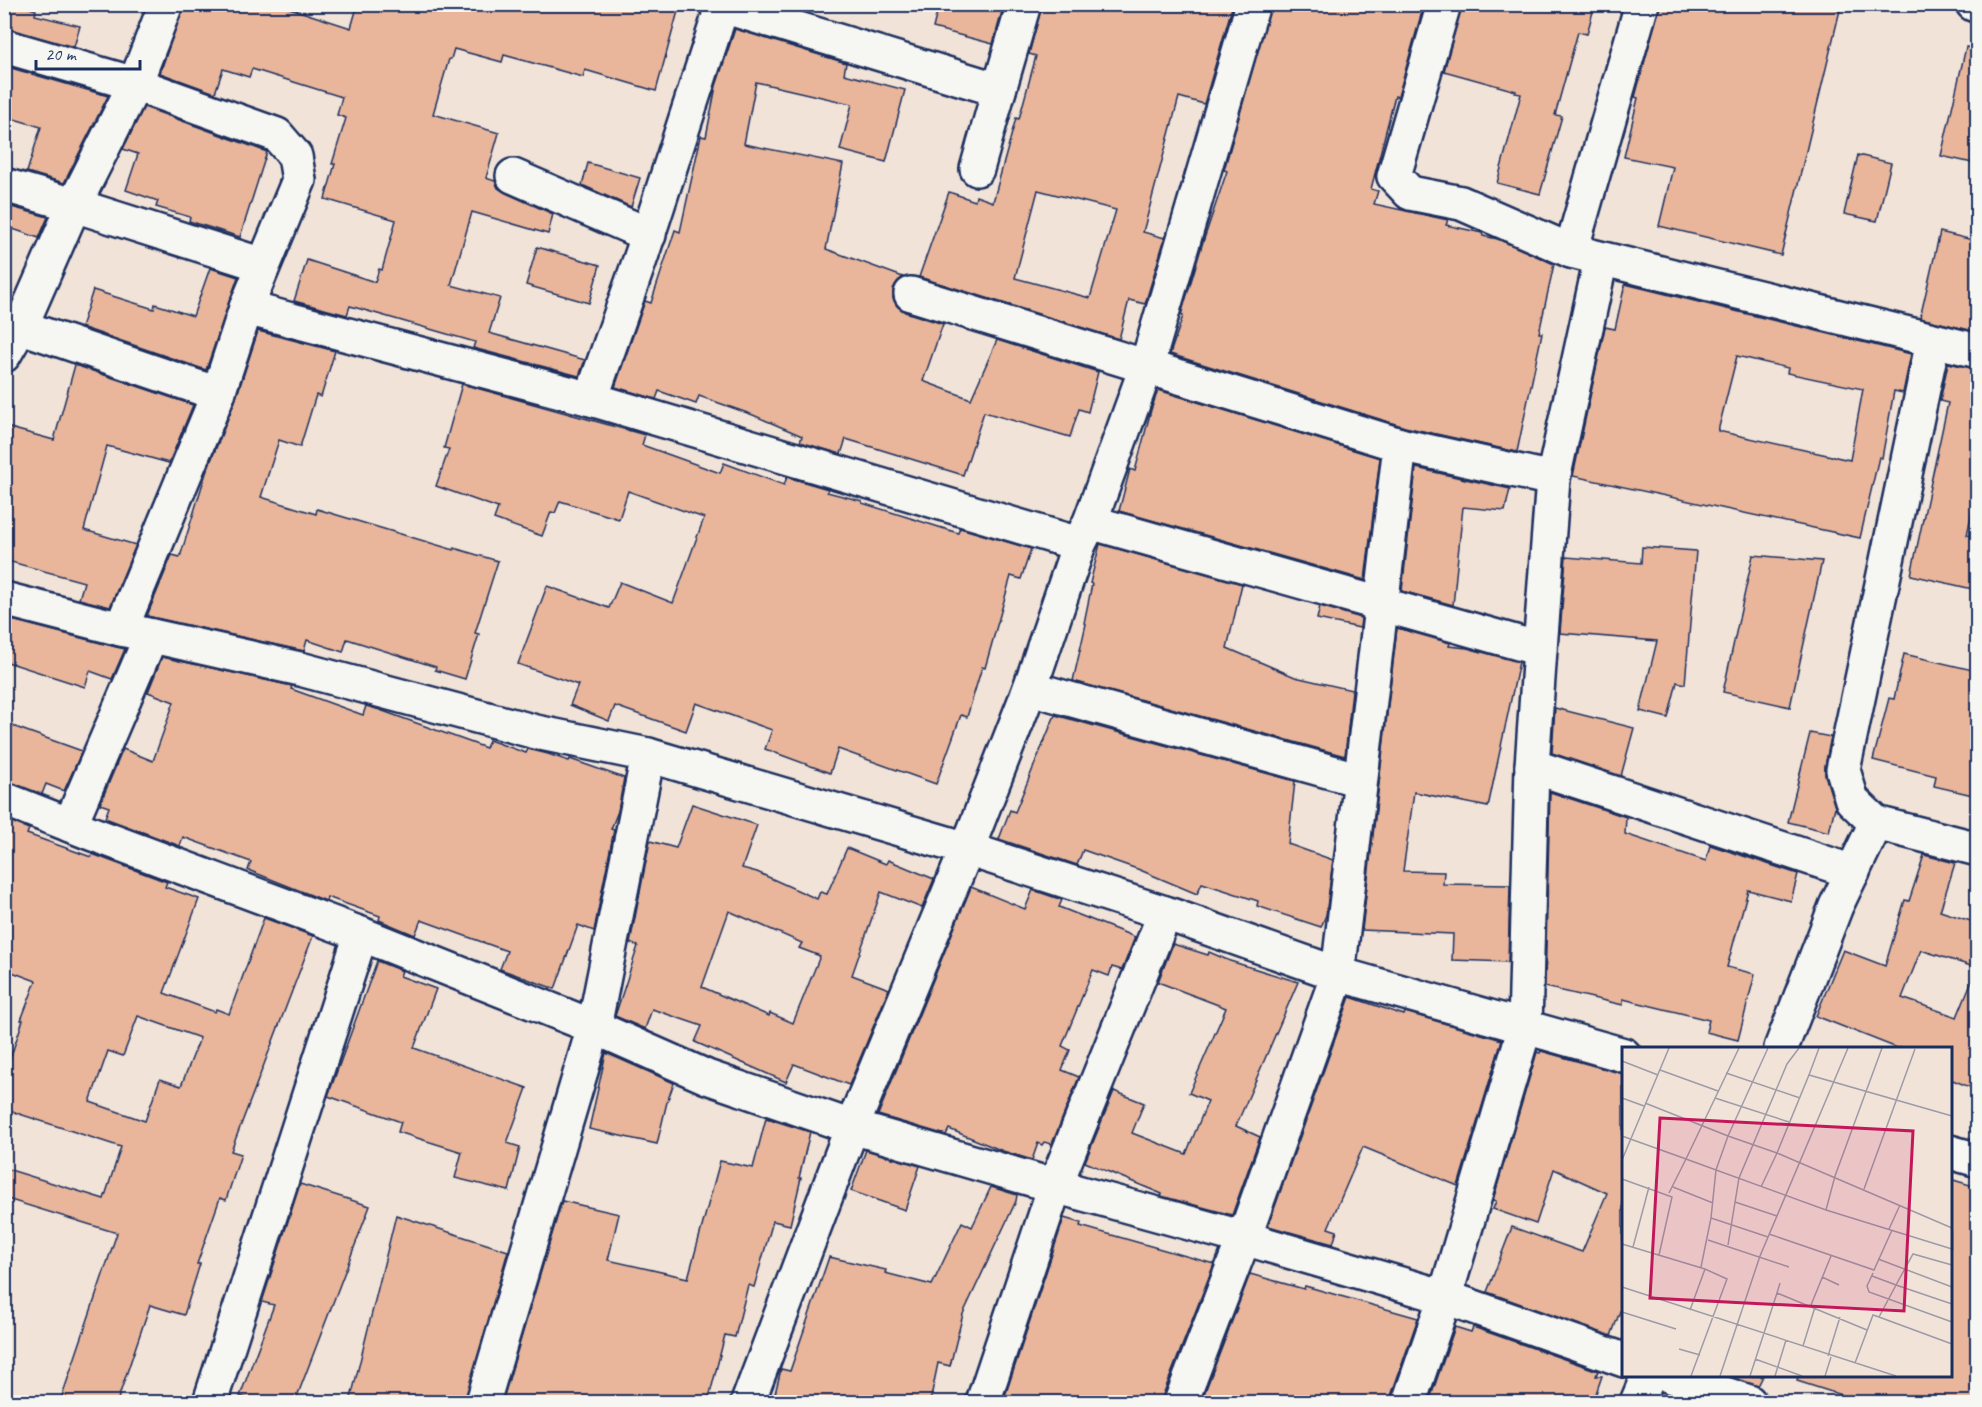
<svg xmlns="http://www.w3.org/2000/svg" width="1982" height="1407" font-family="Caveat,sans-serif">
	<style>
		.building { fill: #e9b69b; stroke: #1b2f5e; stroke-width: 1.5; fill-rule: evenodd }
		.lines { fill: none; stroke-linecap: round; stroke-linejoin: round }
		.minor-casing { stroke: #1b2f5e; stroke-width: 38 }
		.minor { stroke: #f6f6f2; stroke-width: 33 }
		.inset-road { fill: none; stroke: #9c9ba7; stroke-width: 1.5 }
		.view { fill: #c2185b; fill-opacity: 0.15; stroke: #c2185b; stroke-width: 3 }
		.inset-edge { fill: none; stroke: #1b2f5e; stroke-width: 3 }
	</style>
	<rect width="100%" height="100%" fill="#f2e3d8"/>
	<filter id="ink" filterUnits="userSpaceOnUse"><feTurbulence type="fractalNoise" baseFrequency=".0167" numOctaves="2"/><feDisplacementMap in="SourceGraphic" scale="12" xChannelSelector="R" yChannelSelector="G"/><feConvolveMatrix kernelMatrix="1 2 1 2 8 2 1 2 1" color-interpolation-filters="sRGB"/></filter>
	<g filter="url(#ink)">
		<!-- building -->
		<g class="building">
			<path d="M4,4H18L36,10L35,15L80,26L74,47L4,28Z"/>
			<path d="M184,4H277L351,28L358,4H680L656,91L585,70L583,77L504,55L502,62L454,49L451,59H449L433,114L499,133L486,178L495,181L498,188L506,193L553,214L548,234L472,212L451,285L500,298L489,333L585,360L579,376L473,348L475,342L350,306L347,315L294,301L307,260L375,282L379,269L382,270L396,220L325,199L335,164H332L346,118L337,115L342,97L252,69L249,77L223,69L215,93L160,73Z"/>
			<path d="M939,4H1004L993,44L933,28Z"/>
			<path d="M1042,4H1233L1204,104L1179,97L1143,232L1165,238L1145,304L1129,300L1119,339L919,277L949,192L975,201L976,196L993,202L1016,118L1019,119L1036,56L1029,54ZM1038,190L1116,210L1090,298L1015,278Z"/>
			<path d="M1271,4H1424L1398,97L1395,96L1371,189L1378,191L1374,204L1448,220L1446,225L1482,233L1483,236L1498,239L1554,264L1539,333H1542L1517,452L1405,427L1170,354L1183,316L1181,315L1202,245L1227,171L1224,170Z"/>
			<path d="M1462,4H1595L1587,34L1578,32L1555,115L1562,116L1540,194L1497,183L1521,94L1515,93L1516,91L1444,71Z"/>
			<path d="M1660,4H1818L1840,10L1781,255L1659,226L1673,167L1624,157L1638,98L1635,97Z"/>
			<path d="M735,29L846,63L844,74L905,90L886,162L840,150L852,104L756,82L744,144L843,164L826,249L903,277L898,281L893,289V299L897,306L905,312L943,324L923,381L971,399L997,340L1098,372L1088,412L1079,409L1070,437L984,412L963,475L846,439L841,454L800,442L802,436L753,415L699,396L696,404L659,391L656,399L615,387L645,301L651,303L675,230L680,232L701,136L706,137L716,86Z"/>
			<path d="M1966,47L1977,49V164L1941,156Z"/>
			<path d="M4,66L108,96L64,183L27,172L41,127L4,116Z"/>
			<path d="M144,107L267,152L240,237L189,221L190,217L156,207L158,201L126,190L138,154L123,149Z"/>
			<path d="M1858,155L1891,163L1877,221L1844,214Z"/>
			<path d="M588,163L640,178L631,207L582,185Z"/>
			<path d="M4,205L48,217L39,238L4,226Z"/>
			<path d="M1940,232L1977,241V332L1920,318Z"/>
			<path d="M537,247L600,265L589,303L526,285Z"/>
			<path d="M210,268L238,277L206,370L81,327L93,290L154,309L155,304L193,316Z"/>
			<path d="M1625,284L1911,354L1903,393L1894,391L1882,458L1879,457L1860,538L1573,476L1605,327L1615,329ZM1737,356L1788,368L1787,373L1863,389L1850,460L1718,431Z"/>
			<path d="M258,331L335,351L321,397L316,395L300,447L279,440L261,497L316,514L317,509L454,550V548L498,561L475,633L479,634L465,679L435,670L436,667L347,639L343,652L307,640L304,651L147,616L172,555L180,557L206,473L235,401Z"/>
			<path d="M1948,363L1977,369V488L1967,535L1977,537V590L1911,575L1948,403L1940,401Z"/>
			<path d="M75,365L193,405L169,463L107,446L84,530L136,545L110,607L79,599L84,582L4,560V446L10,428L54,440Z"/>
			<path d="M462,384L645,435L642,445L720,473L724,463L784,485L787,477L828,489L827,492L862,501V503L958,533L960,528L1031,549L1021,579L1011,576L985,668L982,667L967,717L961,715L936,784L838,749L830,773L765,749L772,730L696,703L686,731L615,706L609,721L570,705L578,685L518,664L547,586L609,608L620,582L673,603L704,518L628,491L619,519L560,501L555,513L551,512L542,536L494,519L498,508L436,486L449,449L444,448Z"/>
			<path d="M1158,390L1380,458L1365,580L1119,511L1130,469L1135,471L1151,410Z"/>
			<path d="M1416,468L1510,489L1505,511L1463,507L1453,605L1402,591Z"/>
			<path d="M1100,544L1242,584L1227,648L1295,677L1352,690L1345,756L1073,681L1086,624L1084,623L1092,584L1090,583Z"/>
			<path d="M1642,547L1696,551L1685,684L1677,682L1668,718L1640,711L1657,641L1560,633L1566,557L1641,563Z"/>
			<path d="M1753,555L1822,561L1790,707L1723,692Z"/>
			<path d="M1320,606L1361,618L1360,628L1317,619Z"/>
			<path d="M4,618L116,647L125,649L112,679L90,671L85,687L4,661Z"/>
			<path d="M1397,628L1450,643L1449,646L1467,648L1519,662L1488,807L1414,792L1403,871L1444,872L1443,884L1510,885L1508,962L1452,960L1453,934L1362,930Z"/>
			<path d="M1904,654L1977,671V796L1934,786L1936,776L1873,760L1889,698L1894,699Z"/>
			<path d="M162,657L292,686L291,689L363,715L366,706L380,710L486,748L489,740L526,753L528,749L548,754L569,761L570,759L624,778L618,811L611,829L614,830L594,931L578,925L555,989L500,969L507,951L421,920L415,935L379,920L380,916L327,897L326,901L248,870L251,862L183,837L180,846L105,818L109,807L100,804L123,749L153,761L174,702L148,692Z"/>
			<path d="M1555,708L1634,728L1621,776L1552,753Z"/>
			<path d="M1055,715L1295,781L1288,844L1333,860L1326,915L1321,927L1257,906L1258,901L1202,883L1197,894L1140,870L1083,850L1077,865L999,839L1010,810L1015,812Z"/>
			<path d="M4,723L82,751L64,791L46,784L42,794L4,781Z"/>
			<path d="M1810,733L1831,737L1825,766V775L1835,807L1829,832L1788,822Z"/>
			<path d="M1550,792L1626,817L1625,834L1706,861L1710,845L1798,874L1791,901L1748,890L1727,967L1755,974L1738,1040L1706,1032L1709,1020L1623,999V1005L1545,987Z"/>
			<path d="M692,804L757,825L742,868L757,872L817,899L820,892L827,894L847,848L886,864L888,860L934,879L922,908L881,892L852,975L889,989L849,1085L794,1064L786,1082L695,1042L702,1026L652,1009L645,1029L615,1016L638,946L630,943L650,841L676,848ZM729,911L802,943L799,948L820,956L793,1023L770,1013L769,1016L702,987Z"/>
			<path d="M4,819L29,829L27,834L91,857L92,854L167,882L165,887L199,899L164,993L215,1012L216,1009L229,1014L264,918L313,936L231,1151L241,1154L226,1200L220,1198L197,1264H200L184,1315L150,1305L117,1402H60L117,1233L4,1198V1168L104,1199L121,1147L4,1109V1077L23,1020H21L36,981L4,969ZM138,1016L200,1038L181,1086L160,1079L145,1121L90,1102L108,1051L123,1056Z"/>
			<path d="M1924,855L1955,863L1940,911L1977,923V968L1921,950L1902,998L1957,1017L1977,968V1090L1950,1079V1048H1897L1816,1016L1843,950L1885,966L1905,900L1909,901Z"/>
			<path d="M971,887L1025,909L1033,890L1062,900L1059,907L1135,937L1122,970L1112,967L1109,976L1093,970L1062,1046L1070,1050L1062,1070L1079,1077L1052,1144L1044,1142L1042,1145L1038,1143L1032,1160L1003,1151L949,1129L946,1135L878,1115Z"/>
			<path d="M1173,944L1208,955L1209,952L1230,961L1298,982L1236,1126L1260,1137L1232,1215L1161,1196L1162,1194L1085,1162L1114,1091L1144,1103L1132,1133L1186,1154L1208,1101L1189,1093L1226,1008L1158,982Z"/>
			<path d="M377,961L402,971L400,976L436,989L414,1048L527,1088L507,1143L520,1147L509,1191L455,1178L462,1152L398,1132L401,1122L328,1096Z"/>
			<path d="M1350,997L1404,1015L1405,1012L1502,1040L1458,1186L1363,1147L1328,1228L1337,1231L1333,1244L1268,1226Z"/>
			<path d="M1541,1051L1623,1074V1303L1611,1336L1487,1292L1512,1227L1582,1252L1607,1193L1554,1169L1536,1224L1493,1209L1496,1201L1493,1200L1537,1052L1540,1053Z"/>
			<path d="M606,1053L674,1083L667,1102L657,1144L589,1129Z"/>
			<path d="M766,1118L810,1132L799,1178H801L790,1225L773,1221L754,1287L748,1285L735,1337L725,1335L708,1402H502L562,1201L619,1214L608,1260L688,1278L720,1161L753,1168Z"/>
			<path d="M866,1150L920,1166L905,1210L851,1191Z"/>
			<path d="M1950,1179L1977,1187V1402H1863L1797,1381L1798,1376H1950Z"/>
			<path d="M300,1184L370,1206L295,1402H257L240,1396L274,1305L262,1302Z"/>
			<path d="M991,1187L1017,1195L1016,1201L963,1314L950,1366L938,1363L930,1402H773L781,1369L790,1371L829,1257L886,1270L885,1273L932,1285L962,1222L972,1227Z"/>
			<path d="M396,1215L508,1251L465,1402L436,1397L434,1402H350Z"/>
			<path d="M1064,1218L1081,1223L1080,1226L1214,1264L1163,1395V1402H1003Z"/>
			<path d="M1250,1274L1304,1289L1305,1286L1418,1318L1391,1396V1402H1201Z"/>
			<path d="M1455,1327L1471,1332L1473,1327L1598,1371L1596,1376H1602L1593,1402H1429Z"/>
			<path d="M1728,1376H1763L1758,1386Z"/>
			<path d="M1668,1395L1691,1402H1666Z"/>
		</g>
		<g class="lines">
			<defs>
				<g id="minor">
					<path d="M166,4L135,84L74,205L263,265"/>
					<path d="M716,4L999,90L977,169"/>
					<path d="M1444,4L1394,176L1410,193L1461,203L1571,251L1978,351"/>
					<path d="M1973,4L1978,6"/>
					<path d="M4,46L135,84L277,135L295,156L299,180L246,308"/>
					<path d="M999,90L1024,4"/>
					<path d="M513,176L649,235"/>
					<path d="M4,185L74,205L21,326L4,355"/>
					<path d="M1571,251L1642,4"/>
					<path d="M911,294L1400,445L1553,479"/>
					<path d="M4,321L218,394"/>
					<path d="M1933,341L1843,770L1852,800L1876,823L1978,849"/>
					<path d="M591,399L642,254L722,7"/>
					<path d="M1090,522L1540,649L1532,766L1525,1027L1445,1297L1624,1360"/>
					<path d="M4,599L121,629L300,669L536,732L648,755L967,849L1165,913L1338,974L1624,1055"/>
					<path d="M121,629L218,394L246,308L591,399L1079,544"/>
					<path d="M1540,649L1553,479L1601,259"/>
					<path d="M1030,688L1360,780"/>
					<path d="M1532,766L1853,872"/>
					<path d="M4,799L93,834L361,934L594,1027L707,1077L852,1127L1055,1186L983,1402"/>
					<path d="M70,825L151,636"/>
					<path d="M1165,913L1055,1186L1244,1238L1445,1297L1409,1402"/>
					<path d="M1781,1048L1836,906L1876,823"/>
					<path d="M1950,1152L1978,1160"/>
					<path d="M1670,1376L1749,1402"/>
					<path d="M210,1402L361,934"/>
					<path d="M483,1402L594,1027L648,755"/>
					<path d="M748,1402L852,1127L967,849L1030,688L1079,544L1090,522L1146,368L1253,4"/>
					<path d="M1181,1402L1244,1238L1338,974L1400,445"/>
					<path d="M1637,1402L1648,1376"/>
				</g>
			</defs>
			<!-- minor casing -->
			<use href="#minor" class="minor-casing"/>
			<!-- minor -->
			<use href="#minor" class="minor"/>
		</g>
	</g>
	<!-- overview -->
	<g transform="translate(1622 1047)">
		<rect width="330" height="330" fill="#f2e3d8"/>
		<path class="inset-road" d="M117,1L64,112L204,163L330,202M0,14L36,28M38,23L96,44M104,26L178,51M187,28L197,1M0,51L22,59M93,51L167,75M23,56L106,89L94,123L89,171L146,190M330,69L187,28L155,106L330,181M0,89L64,112L47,146M0,113L47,1M0,132L50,150L37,208M51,140L91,156M139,140L155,106L106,89L146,1M242,142L293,2M113,155L155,169M204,163L213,129L260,1M267,182L278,158M147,187L252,223L270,183M86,193L167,220M0,197L83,222L105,232L69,329M106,198L117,131L165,17L177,1M11,200L27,140M256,212L330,240M330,218L291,207L274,238L330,257M79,220L89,171M251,226L245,239L247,245L330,275M250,229L274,238L257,270L330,297M200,230L217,238M158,236L155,246L245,283M0,240L274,329M189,258L209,209M68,263L83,222M0,265L54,282M181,299L193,260M57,302L78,308M206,309L218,270M133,312L180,329M233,316L251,268L257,270M98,329L138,209L226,1M128,329L155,246M153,329L164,293M203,329L209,310"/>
		<path class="view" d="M38,71L291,84L282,264L28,251Z"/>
		<rect width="330" height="330" class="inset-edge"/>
	</g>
	<!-- margin -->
	<rect width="1982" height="1407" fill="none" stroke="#f6f6f2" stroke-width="24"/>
	<rect x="12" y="12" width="1958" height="1383" fill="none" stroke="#1b2f5e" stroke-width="2" filter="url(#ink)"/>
	<!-- scale -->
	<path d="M36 60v9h104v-9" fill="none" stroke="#1b2f5e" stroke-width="3"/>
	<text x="45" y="60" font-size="18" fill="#1b2f5e" stroke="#f6f6f2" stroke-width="4.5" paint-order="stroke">20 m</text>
</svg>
